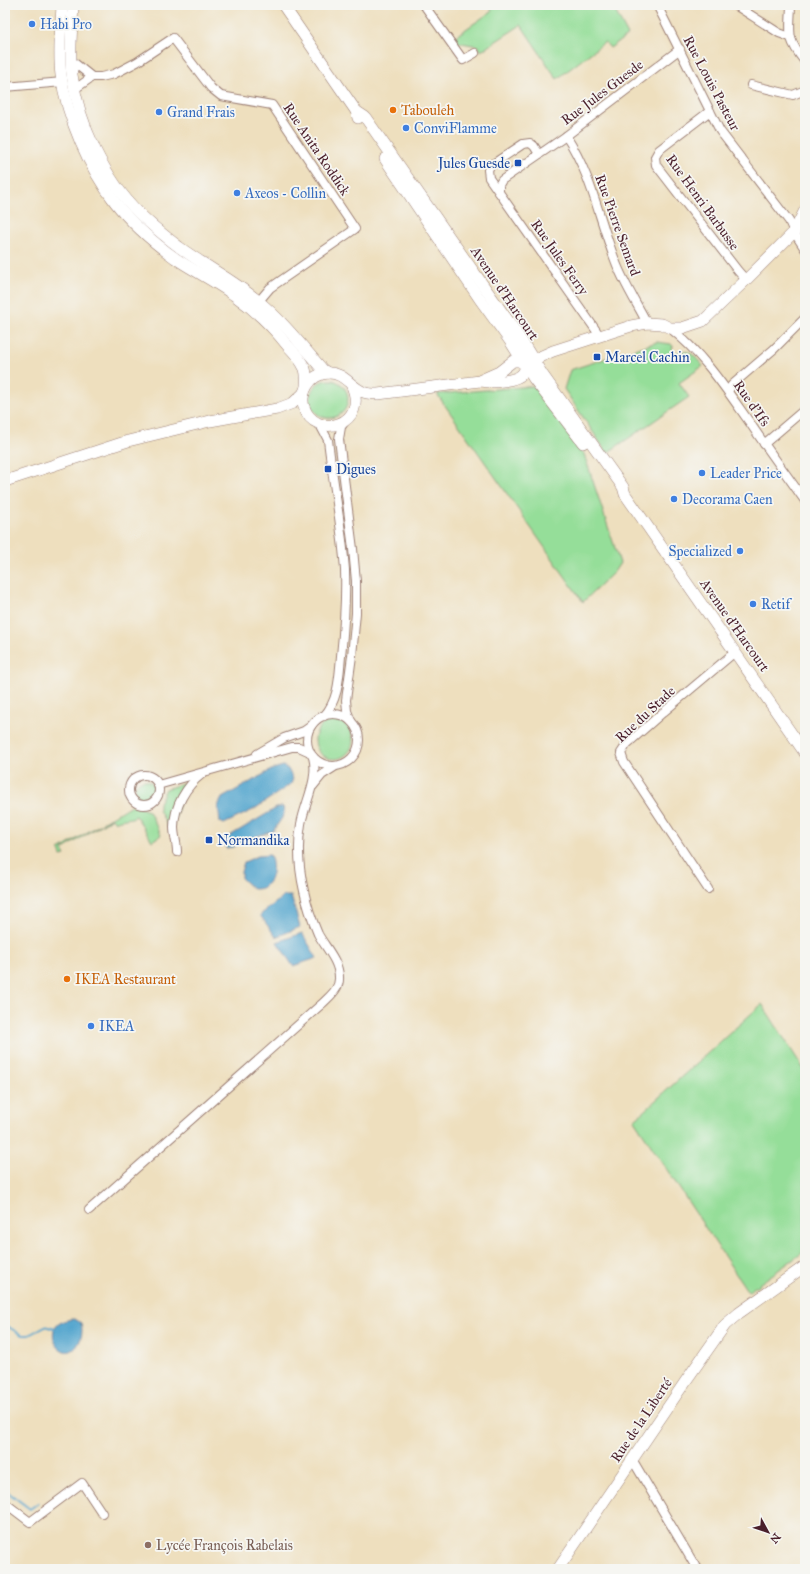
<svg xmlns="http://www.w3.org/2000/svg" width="810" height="1574" font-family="'IM FELL Great Primer',serif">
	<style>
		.green { fill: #95de99; stroke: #707e62 }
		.water { fill: #51a4cd; stroke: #4e627c }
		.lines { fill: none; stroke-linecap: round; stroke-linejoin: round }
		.stream { stroke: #51a4cd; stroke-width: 2 }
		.street-casing { stroke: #9c7f74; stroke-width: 10 }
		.secondary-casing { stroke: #9c7f74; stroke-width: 12 }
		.street { stroke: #fff; stroke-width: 8 }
		.secondary { stroke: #fff; stroke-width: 11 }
		.shop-dot { fill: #3f7fe0; stroke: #f6f6f2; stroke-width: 1.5 }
		.food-dot { fill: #e8710a; stroke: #f6f6f2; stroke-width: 1.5 }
		.transit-dot { fill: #1a4fb4; stroke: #f6f6f2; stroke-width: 1.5 }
		.education-dot { fill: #8d6e63; stroke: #f6f6f2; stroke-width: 1.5 }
		.labels { text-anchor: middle; stroke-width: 3.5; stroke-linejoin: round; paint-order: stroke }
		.shop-label { font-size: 14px; fill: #366cbe; stroke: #f6f6f2; text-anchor: start }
		.street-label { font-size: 14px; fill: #4a1f2b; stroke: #f6f6f2 }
		.food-label { font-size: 14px; fill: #c56008; stroke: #f6f6f2; text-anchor: start }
		.transit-label { font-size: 14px; fill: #164399; stroke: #f6f6f2; text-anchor: start }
		.education-label { font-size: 14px; fill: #785e54; stroke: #f6f6f2; text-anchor: start }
	</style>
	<rect width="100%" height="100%" fill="#f6f6f2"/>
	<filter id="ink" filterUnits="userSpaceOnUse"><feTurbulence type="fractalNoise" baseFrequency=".025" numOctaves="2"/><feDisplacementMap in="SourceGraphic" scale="8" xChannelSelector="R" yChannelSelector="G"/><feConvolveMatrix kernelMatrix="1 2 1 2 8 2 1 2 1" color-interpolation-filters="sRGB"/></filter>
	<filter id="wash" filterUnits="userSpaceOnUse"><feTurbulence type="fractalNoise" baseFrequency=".012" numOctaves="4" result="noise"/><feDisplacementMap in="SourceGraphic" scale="16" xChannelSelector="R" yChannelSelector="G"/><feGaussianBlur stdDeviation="0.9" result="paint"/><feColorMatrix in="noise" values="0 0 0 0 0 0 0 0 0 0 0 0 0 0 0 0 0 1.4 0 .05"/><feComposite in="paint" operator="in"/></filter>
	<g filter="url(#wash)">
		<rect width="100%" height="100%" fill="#eedfbe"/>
		<!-- green -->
		<g class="green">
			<path d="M489,5H612L628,35L610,48L605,42L557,79L521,25L481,51L478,46L456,42L453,38L492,11Z"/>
			<path d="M657,342L671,344L673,346L672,349L676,353C689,347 695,357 703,366L679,383L689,397L607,453L564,389L570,370Z"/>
			<circle cx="329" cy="399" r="19"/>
			<path d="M534,386L584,454L620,563L614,572L583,602L437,394Z"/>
			<circle cx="334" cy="740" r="19"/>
			<circle cx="145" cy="790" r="10"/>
			<path d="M183,783L185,786L171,833L159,810V803L166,789Z"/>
			<path d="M131,805L149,811L161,835L152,841L136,816C129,820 122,818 115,822L112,818L62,850L65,855L61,856L59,850Z"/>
			<path d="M762,1004L805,1071V1251L748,1292L634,1120Z"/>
		</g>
		<!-- water -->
		<g class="water">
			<path d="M283,766L288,769L293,779L291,784L253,810L224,824L220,822L218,806L222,798L273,769Z"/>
			<path d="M278,807H283L284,812L282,818L273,831L248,839L233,847L226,848L223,840Z"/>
			<path d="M270,855C274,865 274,881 263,887C260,889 255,889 253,889L241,878V872L244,862L258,856Z"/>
			<path d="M284,896H291L300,927L276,937L260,915Z"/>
			<path d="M302,933L317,958L293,966L277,942Z"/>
			<path d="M75,1319L81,1323C83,1332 82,1338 77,1346C61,1367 34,1321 75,1319Z"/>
		</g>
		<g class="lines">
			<!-- stream -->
			<g class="stream">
				<path d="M5,1325L22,1335H29L45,1326L55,1329"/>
				<path d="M5,1490L30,1509L38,1503"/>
			</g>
		</g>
	</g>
	<g filter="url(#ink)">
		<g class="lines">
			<defs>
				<g id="street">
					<path d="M424,5L463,60L475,53"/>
					<path d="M657,5L720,131L789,221L794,232L805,249"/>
					<path d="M735,5L779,33L790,37"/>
					<path d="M791,5C790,34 786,38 805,62"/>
					<path d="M72,61L92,77"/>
					<path d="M751,85L793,95L805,90"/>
					<path d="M5,87L63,82"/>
					<path d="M75,89L92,77H101L114,74L137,62L173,38L211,88L221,96L272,105L355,229L270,288L259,301"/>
					<path d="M710,111L659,150L655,157L656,165L738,271L746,280"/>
					<path d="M566,136C592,176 598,216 615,260C623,282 636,302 647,323"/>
					<path d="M539,154L534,146L530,143L523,144L490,166L488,170L489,178L600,336"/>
					<path d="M499,192V185L502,180L566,136L680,49"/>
					<path d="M670,328C704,355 725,388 750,423C768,450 787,475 805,501"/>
					<path d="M728,391L732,385L774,349L805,318"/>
					<path d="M346,420L341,427L339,439L353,549L356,581V613L352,656L346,700L347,711L351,721"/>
					<path d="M319,423L328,440C333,483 342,527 345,570C346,599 344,627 341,656C339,677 339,699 324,716"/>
					<path d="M764,444L805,409"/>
					<circle cx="333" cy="740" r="26"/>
					<path d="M257,754L284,738L304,731L311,726"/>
					<circle cx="144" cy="790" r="15"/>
					<path d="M158,785L292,747H299L310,752"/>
					<path d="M313,786L322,775L336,766"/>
					<path d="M177,852C177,843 174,836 174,827C174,807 186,786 202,774"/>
					<path d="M708,889L624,762L621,753L627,744L660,715L735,652"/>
					<path d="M89,1210L324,1002C331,995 340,988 339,977C339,961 325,947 318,934C312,920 307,905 304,891C299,869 297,847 301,824C305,802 319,779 313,757"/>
					<path d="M632,1459L697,1569"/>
					<path d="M5,1503L30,1522L82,1483L102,1513"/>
				</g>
				<g id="secondary">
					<path d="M62,5C61,28 58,52 61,75C67,118 89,168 115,202C132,224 153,242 175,258C194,271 215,281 234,295C254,309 272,326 287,345C294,352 301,360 305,369C307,375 306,381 306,387"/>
					<path d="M73,5C72,28 69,52 72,75C79,124 104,179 140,214C152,226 166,237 179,247C205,266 233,280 257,300C282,320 302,346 323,370L328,373"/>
					<path d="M283,5L356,111L358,118"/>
					<path d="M356,111L365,117L518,335L542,374L623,487L625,494L805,753"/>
					<path d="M385,159L479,298L510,341L534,379L583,443"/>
					<path d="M526,363L553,351L631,326L647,323L662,324L670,328H682L703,321L746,280L794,232L805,210"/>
					<path d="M481,380L499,372L513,361H519L525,364"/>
					<path d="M351,384C371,425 315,441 304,407C302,400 303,392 307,386C311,378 320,373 329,373C344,373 350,386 363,392C368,394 373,394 378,394L480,381C489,383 517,382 523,373C525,371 525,366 525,364"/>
					<path d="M5,481L128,441L210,421L277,409L293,403L304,393"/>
					<path d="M558,1569L685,1382L725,1325L739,1313L805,1266"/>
				</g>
			</defs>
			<!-- street casing -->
			<use href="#street" class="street-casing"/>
			<!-- secondary casing -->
			<use href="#secondary" class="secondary-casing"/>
			<!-- street -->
			<use href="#street" class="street"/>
			<!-- secondary -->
			<use href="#secondary" class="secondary"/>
		</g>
	</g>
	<!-- markers -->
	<g class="shop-dot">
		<circle cx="32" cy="24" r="4"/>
		<circle cx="159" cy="112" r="4"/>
		<circle cx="406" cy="128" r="4"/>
		<circle cx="237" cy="193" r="4"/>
		<circle cx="702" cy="473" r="4"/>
		<circle cx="674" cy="499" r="4"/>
		<circle cx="740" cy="551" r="4"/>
		<circle cx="753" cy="604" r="4"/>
		<circle cx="91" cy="1026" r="4"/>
	</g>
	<g class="food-dot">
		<circle cx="393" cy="110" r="4"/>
		<circle cx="67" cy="979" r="4"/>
	</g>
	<g class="transit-dot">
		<rect x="514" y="159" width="8" height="8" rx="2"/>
		<rect x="593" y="353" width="8" height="8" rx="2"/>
		<rect x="324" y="465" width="8" height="8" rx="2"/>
		<rect x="205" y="836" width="8" height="8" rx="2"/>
	</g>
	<circle class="education-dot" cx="148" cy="1545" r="4"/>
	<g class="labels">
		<!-- shop labels -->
		<g class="shop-label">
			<text x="40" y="29">Habi Pro</text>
			<text x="167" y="117">Grand Frais</text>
			<text x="414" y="133">ConviFlamme</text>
			<text x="245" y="198">Axeos - Collin</text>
			<text x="710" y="478">Leader Price</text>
			<text x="682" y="504">Decorama Caen</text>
			<text x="732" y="556" text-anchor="end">Specialized</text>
			<text x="761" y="609">Retif</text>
			<text x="99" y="1031">IKEA</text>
		</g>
		<!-- street labels -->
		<g class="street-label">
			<text transform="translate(712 83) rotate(62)" y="5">Rue Louis Pasteur</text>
			<text transform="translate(602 92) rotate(-37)" y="5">Rue Jules Guesde</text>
			<text transform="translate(317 149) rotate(56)" y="5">Rue Anita Roddick</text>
			<text transform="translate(703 202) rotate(54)" y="5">Rue Henri Barbusse</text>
			<text transform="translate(618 225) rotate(70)" y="5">Rue Pierre Semard</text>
			<text transform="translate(560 257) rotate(55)" y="5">Rue Jules Ferry</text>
			<text transform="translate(505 293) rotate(56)" y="5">Avenue d'Harcourt</text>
			<text transform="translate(752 403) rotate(55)" y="5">Rue d'Ifs</text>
			<text transform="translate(735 625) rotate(55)" y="5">Avenue d'Harcourt</text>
			<text transform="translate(645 714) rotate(-43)" y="5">Rue du Stade</text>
			<text transform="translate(641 1420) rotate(-56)" y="5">Rue de la Liberté</text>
		</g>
		<!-- food labels -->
		<g class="food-label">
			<text x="401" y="115">Tabouleh</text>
			<text x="75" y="984">IKEA Restaurant</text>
		</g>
		<!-- transit labels -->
		<g class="transit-label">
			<text x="510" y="168" text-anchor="end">Jules Guesde</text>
			<text x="605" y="362">Marcel Cachin</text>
			<text x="336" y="474">Digues</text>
			<text x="217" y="845">Normandika</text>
		</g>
		<!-- education labels -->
		<g class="education-label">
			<text x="156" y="1550">Lycée François Rabelais</text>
		</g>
	</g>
	<!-- margin -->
	<rect width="810" height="1574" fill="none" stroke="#f6f6f2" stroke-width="20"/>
	<!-- north arrow -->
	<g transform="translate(768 1532) rotate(130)" stroke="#f6f6f2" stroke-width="3" paint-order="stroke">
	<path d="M0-3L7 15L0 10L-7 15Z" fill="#4a1f2b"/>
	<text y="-6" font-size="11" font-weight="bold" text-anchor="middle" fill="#4a1f2b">N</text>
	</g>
</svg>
